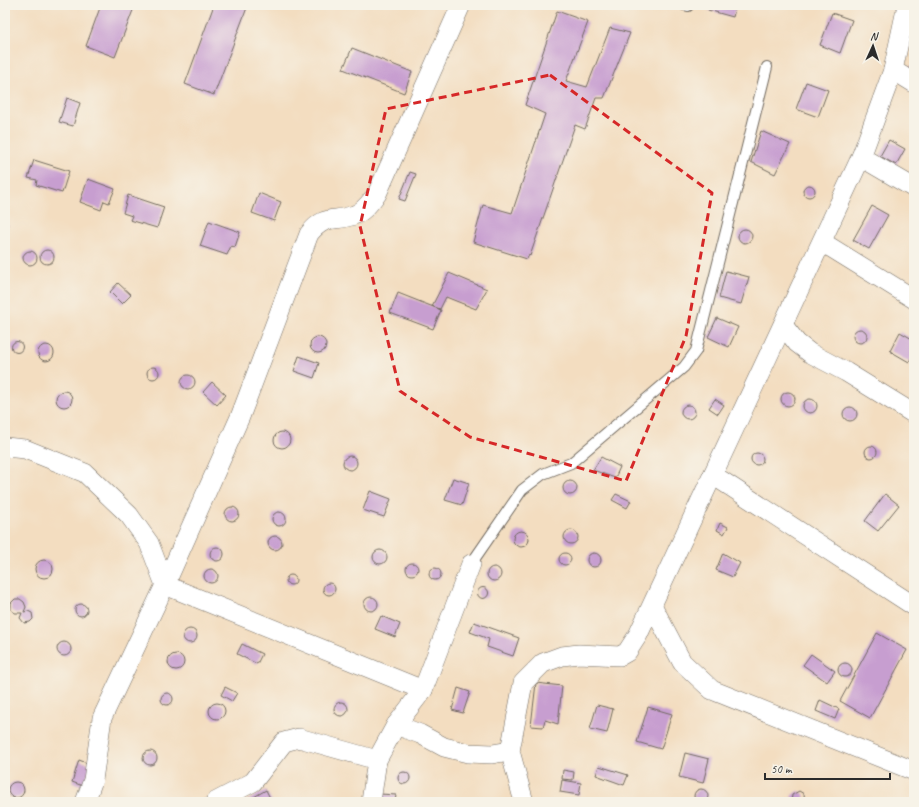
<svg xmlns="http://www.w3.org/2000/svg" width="919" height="807" font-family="Caveat,sans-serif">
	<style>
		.building { fill: #c79ed0 }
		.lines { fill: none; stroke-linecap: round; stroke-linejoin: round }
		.lane-casing { stroke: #71695f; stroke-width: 12 }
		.street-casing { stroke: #71695f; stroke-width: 20 }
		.lane { stroke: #fff; stroke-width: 10 }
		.street { stroke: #fff; stroke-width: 19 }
		.marked { fill: none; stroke: #d62828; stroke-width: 3; stroke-dasharray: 8 5; stroke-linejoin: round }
	</style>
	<rect width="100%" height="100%" fill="#f7f3e8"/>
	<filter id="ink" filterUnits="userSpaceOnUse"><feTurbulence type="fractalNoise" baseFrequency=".025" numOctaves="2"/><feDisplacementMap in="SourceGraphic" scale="8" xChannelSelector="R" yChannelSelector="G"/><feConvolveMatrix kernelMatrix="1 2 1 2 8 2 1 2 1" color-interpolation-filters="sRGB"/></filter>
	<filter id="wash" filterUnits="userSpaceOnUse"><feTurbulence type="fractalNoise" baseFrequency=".012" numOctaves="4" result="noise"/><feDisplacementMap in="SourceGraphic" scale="16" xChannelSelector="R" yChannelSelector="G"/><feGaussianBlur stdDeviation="0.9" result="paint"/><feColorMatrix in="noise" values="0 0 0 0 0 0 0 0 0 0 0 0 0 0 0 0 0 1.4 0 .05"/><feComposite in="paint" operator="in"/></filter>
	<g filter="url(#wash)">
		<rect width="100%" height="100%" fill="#f3ddc0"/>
		<g id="blocks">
			<!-- building -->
			<g class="building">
				<path d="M101,5H135L115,57L86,46Z"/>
				<path d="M214,5H248L214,95L185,84Z"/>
				<path d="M710,5H736L733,17L708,10Z"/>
				<path d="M557,11L588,22L566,81L587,87L610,28L630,33L604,98H596L585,129L575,125L530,256L529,255L527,259L473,242L483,205L512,213L545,114L525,105Z"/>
				<path d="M832,13L852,20L840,53L820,45Z"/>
				<path d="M352,48L412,72L404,93L343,69Z"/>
				<path d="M914,62V74L908,70Z"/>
				<path d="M806,82L828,90L818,117L796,109Z"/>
				<path d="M67,98L80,103L73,126L59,122Z"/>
				<path d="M761,131L790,144L775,174L751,162Z"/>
				<path d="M889,140L905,149L896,165L880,156Z"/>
				<path d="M34,160L69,171L62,193L36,185L37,180L28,178Z"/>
				<path d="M410,172L416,174L405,201L399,199Z"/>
				<path d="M88,179L115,189L109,203L104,201L101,210L80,202Z"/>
				<circle cx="809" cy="191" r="6"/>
				<path d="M259,193L281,202L274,221L252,213Z"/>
				<path d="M128,195L164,207L157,228L130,220L132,216L123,213Z"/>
				<path d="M872,206L888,215L869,249L853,240Z"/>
				<path d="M5,219L8,225L5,230Z"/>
				<path d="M209,221L240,232L235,247L231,246L227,255L200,246Z"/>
				<circle cx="745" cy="236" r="7"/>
				<circle cx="47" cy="257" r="7"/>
				<circle cx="30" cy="258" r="7"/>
				<path d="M726,271L749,277L741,304L719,298Z"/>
				<path d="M449,273L487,289L476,309L446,297L440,309L432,306Z"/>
				<path d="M118,283L131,295L122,304L110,292Z"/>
				<path d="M398,293L441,310L433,329L390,313Z"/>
				<path d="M717,318L738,327L729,347L708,337Z"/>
				<circle cx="860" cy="336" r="7"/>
				<path d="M900,332L914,340V353L909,362L890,351Z"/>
				<circle cx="318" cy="345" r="8"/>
				<circle cx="17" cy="347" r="5.5"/>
				<circle cx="46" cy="353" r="8"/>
				<path d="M299,356L319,363L314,378L294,371Z"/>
				<circle cx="153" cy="373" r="6"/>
				<circle cx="188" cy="382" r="7"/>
				<path d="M212,382L226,395L217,405L203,392Z"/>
				<circle cx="64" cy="399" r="8"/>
				<circle cx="788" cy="399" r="7"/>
				<circle cx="810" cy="406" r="7"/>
				<path d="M715,399L724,405L718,414L709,408Z"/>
				<circle cx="688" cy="412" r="7"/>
				<circle cx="850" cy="414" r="7"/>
				<circle cx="282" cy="440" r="8"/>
				<circle cx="871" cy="452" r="6"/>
				<circle cx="757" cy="459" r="6"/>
				<circle cx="350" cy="463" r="7"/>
				<path d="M601,457L620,467L615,478L593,470Z"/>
				<path d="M453,478L469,483L462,505L445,500Z"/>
				<circle cx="570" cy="488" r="7"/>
				<path d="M370,491L391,499L384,517L363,510Z"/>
				<path d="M616,494L631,501L627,508L612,500Z"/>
				<path d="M885,494L899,505L878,531L865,521Z"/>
				<circle cx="232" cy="514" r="7"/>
				<circle cx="279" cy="519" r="7"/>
				<path d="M720,523L728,527L724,534L717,530Z"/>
				<circle cx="571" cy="537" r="7"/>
				<circle cx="521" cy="539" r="8"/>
				<circle cx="275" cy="543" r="7"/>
				<circle cx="217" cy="554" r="7"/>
				<circle cx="380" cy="557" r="7"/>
				<circle cx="565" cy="559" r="6"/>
				<circle cx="594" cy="560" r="7"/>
				<path d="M723,553L740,563L733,577L716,570Z"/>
				<circle cx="44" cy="569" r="9"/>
				<circle cx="412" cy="569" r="6"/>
				<circle cx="494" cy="574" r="7"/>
				<circle cx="435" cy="574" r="6"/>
				<circle cx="211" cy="576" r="7"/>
				<circle cx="291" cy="580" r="5"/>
				<circle cx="329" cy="589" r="6"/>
				<circle cx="483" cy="593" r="5.5"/>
				<circle cx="371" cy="604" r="7"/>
				<path d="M15,599H20L24,602L26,607L24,612L28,611L32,613L33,619L30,622L24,623L20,618L22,613H15L11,610V603Z"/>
				<circle cx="81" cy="610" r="6"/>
				<path d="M381,616L400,624L395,637L375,629Z"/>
				<path d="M474,622L519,638L513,656L487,647L489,639L470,632Z"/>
				<circle cx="190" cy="636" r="7"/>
				<path d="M877,633L907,650L870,718L840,701Z"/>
				<circle cx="64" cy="649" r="7"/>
				<path d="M242,644L262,654L257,664L237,654Z"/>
				<circle cx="176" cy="662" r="8"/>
				<path d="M811,654L835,671L827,682L803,665Z"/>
				<circle cx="845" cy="670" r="7"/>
				<path d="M536,683L562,686L558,724L545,720L543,727L531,726Z"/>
				<path d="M225,687L237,693L232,701L221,695Z"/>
				<path d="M458,688L470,692L463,713L452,710Z"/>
				<circle cx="167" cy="699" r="6"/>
				<path d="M820,700L839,709L835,719L816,711Z"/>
				<circle cx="341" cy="709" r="7"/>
				<circle cx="217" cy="711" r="8"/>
				<path d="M597,705L613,709L607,733L590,729Z"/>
				<path d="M648,707L672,714L661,749L637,742Z"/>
				<circle cx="150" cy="758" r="7"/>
				<path d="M685,753L709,759L703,783L679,777Z"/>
				<path d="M79,760L92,765L83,786L72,782Z"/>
				<path d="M599,766L628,775L624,785L596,775Z"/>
				<path d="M563,770L574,772L573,780L562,779Z"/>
				<circle cx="404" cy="778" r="6"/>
				<path d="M562,780L581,783L579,795L560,792Z"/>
				<circle cx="16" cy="790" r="8"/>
				<circle cx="701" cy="796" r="7"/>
				<path d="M266,790L272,802H248L247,801Z"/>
				<path d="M799,791L804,794L805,802H791L792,795Z"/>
				<path d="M380,794L396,795L395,802H379Z"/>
				<path d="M730,798L740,802H728Z"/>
			</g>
		</g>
	</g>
	<g filter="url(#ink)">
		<use href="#blocks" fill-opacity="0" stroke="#71695f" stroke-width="1"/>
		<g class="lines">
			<defs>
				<g id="lane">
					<path d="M684,5L688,6"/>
					<path d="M471,564L522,490L543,474L571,463L684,367L696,351L767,67"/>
				</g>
				<g id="street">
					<path d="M893,70L914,83"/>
					<path d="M861,157L914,188"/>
					<path d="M822,242L914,299"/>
					<path d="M783,325L797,343L810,353L846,372L914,414"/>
					<path d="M5,447L25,449L85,473L129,515L149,543L165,585L423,690"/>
					<path d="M713,475L914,606"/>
					<path d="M653,607L682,662L712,690L914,771"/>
					<path d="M396,725L420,734L444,747L468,753L492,754L510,751"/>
					<path d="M85,802L93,780L102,718L165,585L240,417L309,234C326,213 333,223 354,215C364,212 370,202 377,194L461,5"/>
					<path d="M215,802L253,782L284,742L299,738L377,760"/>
					<path d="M371,802L377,760L396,725L423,690L471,564"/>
					<path d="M524,802L510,751L523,683L543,663L562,656L579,654L620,656L627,652L638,635L861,157L893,70L907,5"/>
				</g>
			</defs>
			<!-- lane casing -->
			<use href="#lane" class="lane-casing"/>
			<!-- street casing -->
			<use href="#street" class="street-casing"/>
			<!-- lane -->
			<use href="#lane" class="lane"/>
			<!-- street -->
			<use href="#street" class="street"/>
		</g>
	</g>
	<!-- marked area -->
	<path class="marked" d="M550,75L712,193L686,336L626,481L470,437L400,391L360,226L386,109Z"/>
	<!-- margin -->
	<rect width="919" height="807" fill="none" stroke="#f7f3e8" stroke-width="20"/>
	<!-- north arrow -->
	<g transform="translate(873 46) rotate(3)" stroke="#f7f3e8" stroke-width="3" paint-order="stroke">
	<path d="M0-3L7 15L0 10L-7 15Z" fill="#2b2b2b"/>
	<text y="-6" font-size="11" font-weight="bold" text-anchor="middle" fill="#2b2b2b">N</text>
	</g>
	<!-- scale -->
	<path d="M765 773v6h125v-6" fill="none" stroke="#2b2b2b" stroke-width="2"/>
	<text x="771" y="773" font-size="12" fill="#2b2b2b" stroke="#f7f3e8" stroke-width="3" paint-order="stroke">50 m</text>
</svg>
